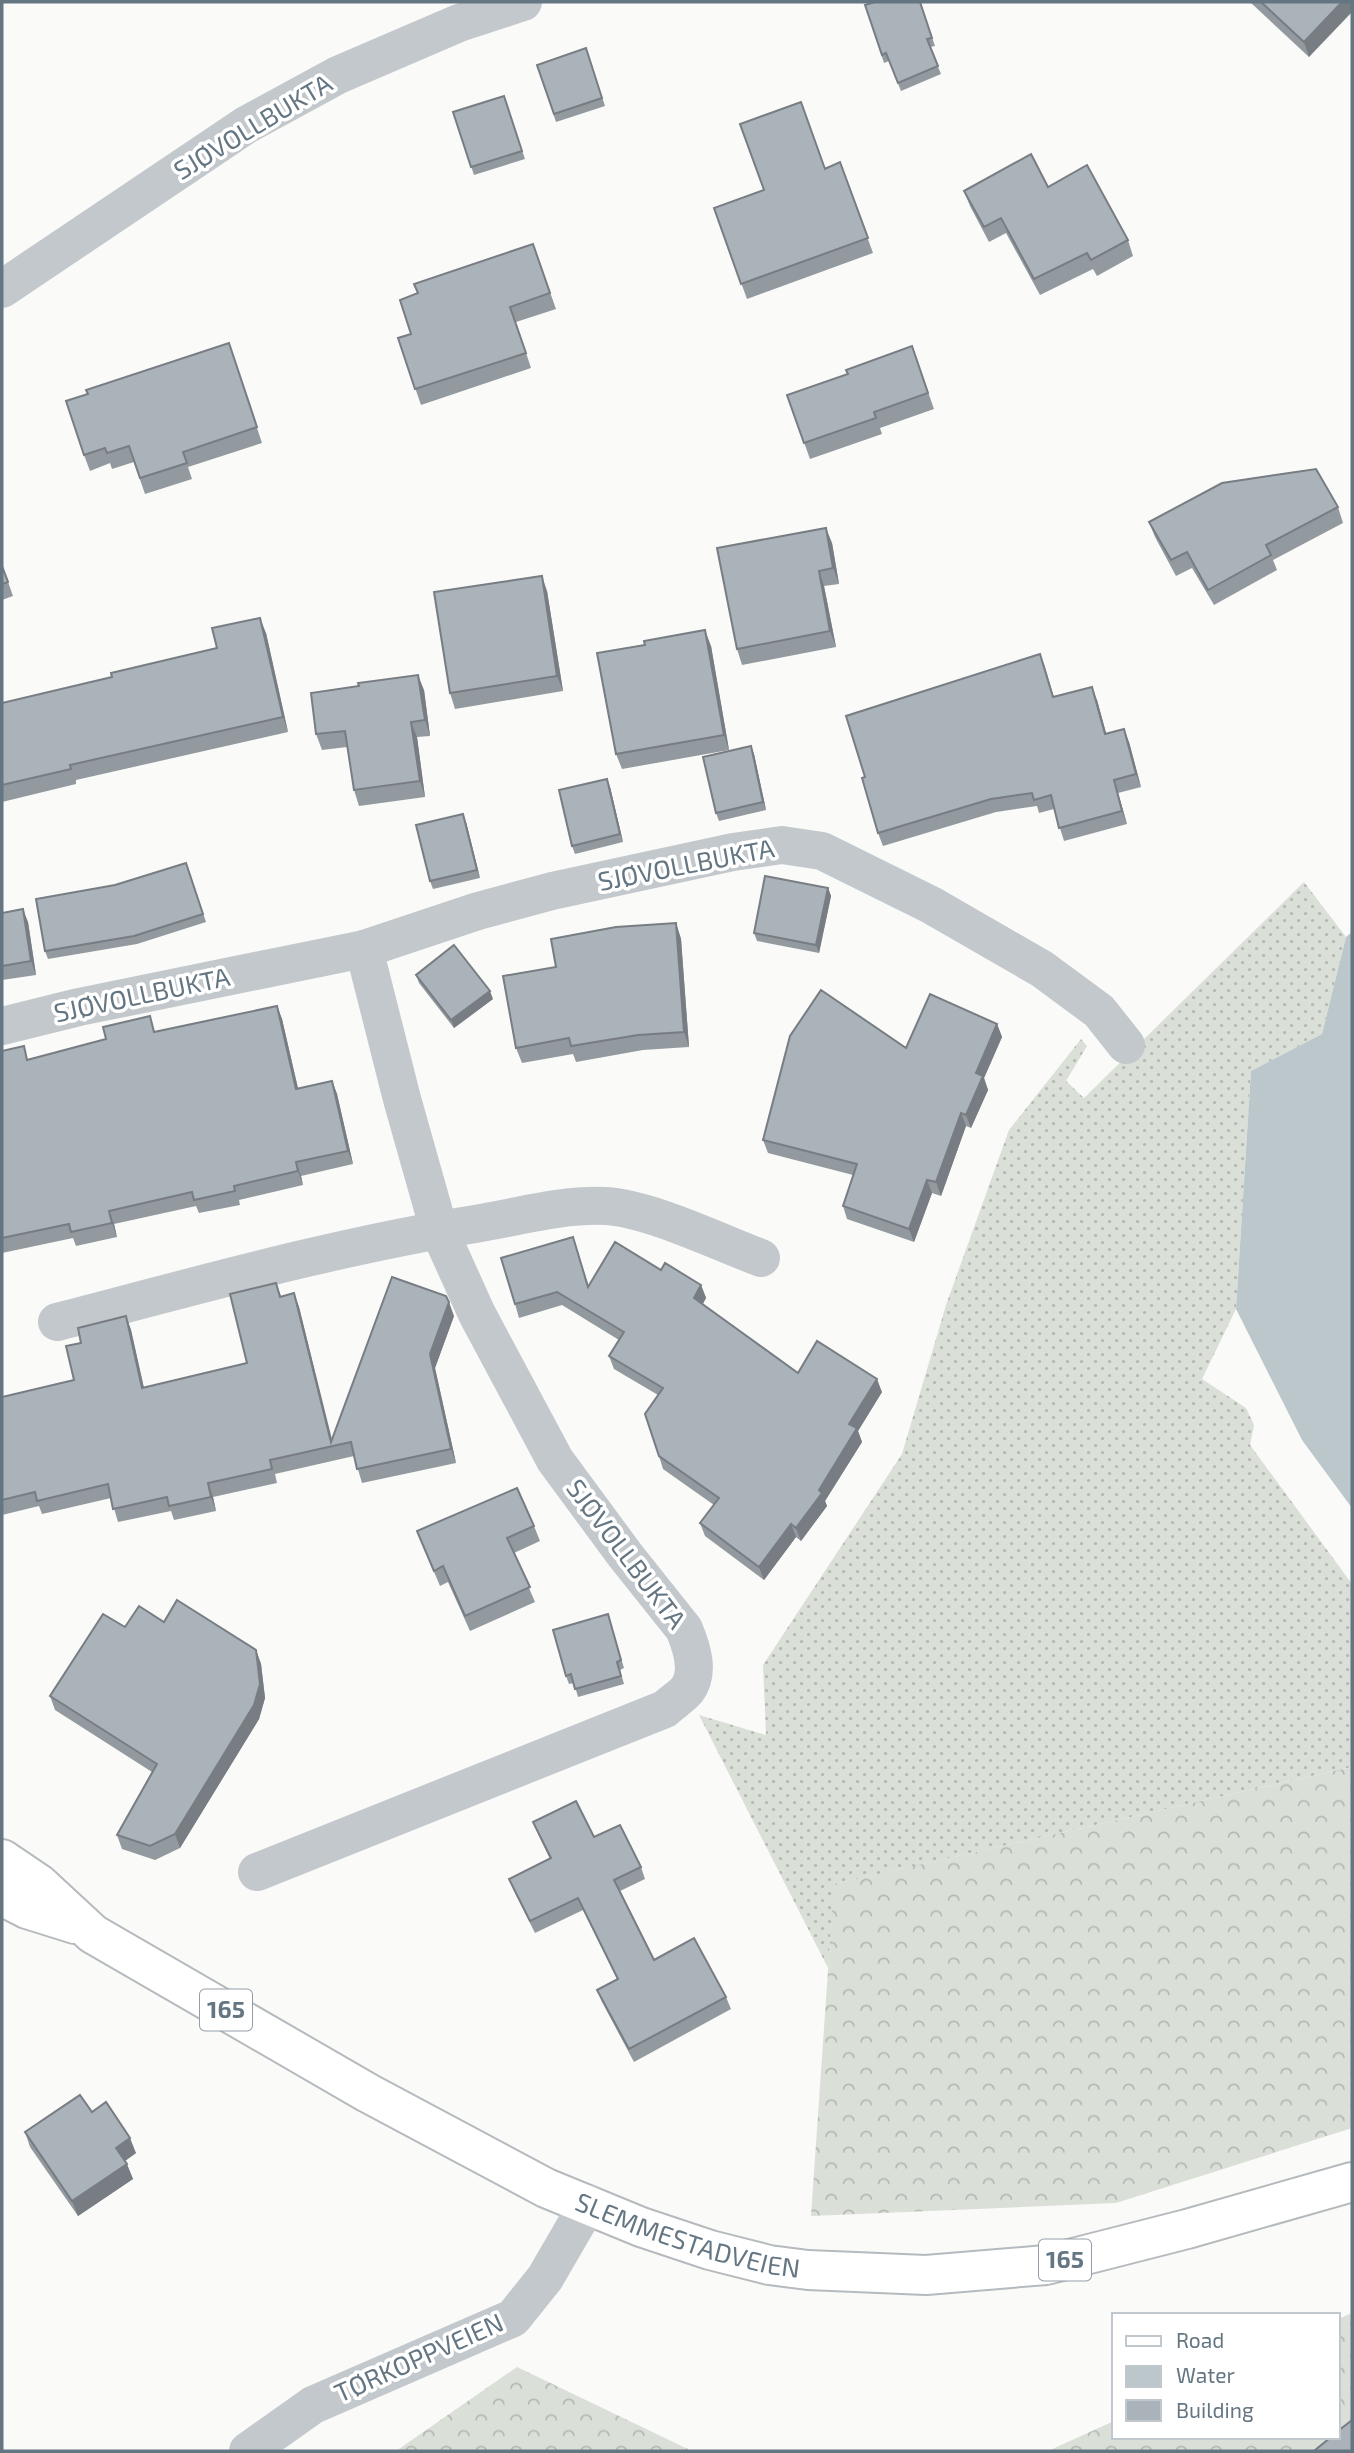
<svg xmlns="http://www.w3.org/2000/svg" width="1354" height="2453" font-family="'Exo 2',sans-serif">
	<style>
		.grass { fill: url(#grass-dots) }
		.forest { fill: url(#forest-crowns) }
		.water { fill: #bbc7cb }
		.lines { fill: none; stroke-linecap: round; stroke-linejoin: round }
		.primary-casing { stroke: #b5babe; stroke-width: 42 }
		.street { stroke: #c3c8cc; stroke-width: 38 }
		.primary { stroke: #fff; stroke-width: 38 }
		.wall { fill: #929a9f }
		.shaded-wall { fill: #777d82 }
		.building { fill: #aab3b9; stroke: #777d82; stroke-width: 2 }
		.labels { text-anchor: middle; stroke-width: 7; stroke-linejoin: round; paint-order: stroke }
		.shield { fill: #fff; stroke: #939fa8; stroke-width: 2 }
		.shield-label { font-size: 24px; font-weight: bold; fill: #657683 }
		.street-label { font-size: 26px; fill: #657683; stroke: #fff }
	</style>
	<defs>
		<pattern id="grass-dots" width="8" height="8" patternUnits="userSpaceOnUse" patternTransform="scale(1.75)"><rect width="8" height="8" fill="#dadfd7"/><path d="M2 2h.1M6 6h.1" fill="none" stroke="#b4b9b4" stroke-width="1.8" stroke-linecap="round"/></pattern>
		<pattern id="forest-crowns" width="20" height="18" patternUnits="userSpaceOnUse" patternTransform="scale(1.75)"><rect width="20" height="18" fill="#dadfd7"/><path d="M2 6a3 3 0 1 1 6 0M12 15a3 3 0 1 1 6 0" fill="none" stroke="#b4b9b4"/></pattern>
	</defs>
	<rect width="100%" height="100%" fill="#fafaf8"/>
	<!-- grass -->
	<path class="grass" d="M1304,882L1346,937L1322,1034L1251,1071L1236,1309L1202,1379L1246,1408L1254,1425L1250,1445L1352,1584V1767L835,1884L828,1968L699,1715L766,1735L763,1665L902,1454L946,1305L1009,1130L1081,1039L1087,1046L1066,1081L1084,1098Z"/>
	<!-- forest -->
	<g class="forest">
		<path d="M1352,1767V2128L1116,2203L811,2216L834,1884Z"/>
		<path d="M1352,2313V2451H1048L1114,2421V2437H1338V2319Z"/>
		<path d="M517,2367L692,2451H396Z"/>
	</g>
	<!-- water -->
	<path class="water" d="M1352,932V1508L1302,1440L1236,1309L1251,1071L1322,1034L1346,937Z"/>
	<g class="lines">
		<defs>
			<g id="primary">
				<path id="s1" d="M2,1859L39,1884L93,1934L368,2093L546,2188L641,2227L710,2250L769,2265L808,2270L926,2275L1046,2265L1187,2229L1352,2182"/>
				<path d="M2,1896L27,1909L75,1924"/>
			</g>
		</defs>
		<!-- primary casing -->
		<use href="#primary" class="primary-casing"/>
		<!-- street -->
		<g class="street">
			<path d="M2,289L246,125L338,75L459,23L523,2"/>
			<path d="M2,1026L79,1007L364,949L478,911L552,891L733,852L782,845L822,851L931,905L1042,969L1099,1011L1126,1045"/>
			<path d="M57,1322C196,1286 333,1247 475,1224C517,1217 562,1204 606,1206C651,1209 716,1241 761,1258"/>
			<path d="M257,1872L665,1709C671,1703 681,1697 687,1690C700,1673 692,1648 684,1629L625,1555L555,1460L477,1314L439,1230L402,1099L364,949"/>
			<path d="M248,2451L313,2405L513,2318L545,2278L588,2204"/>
		</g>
		<!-- primary -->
		<use href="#primary" class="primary"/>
	</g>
	<!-- wall -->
	<g class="wall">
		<path d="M920,2L935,46L930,47L941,74L901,91L889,61L884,63L865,5Z"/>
		<path d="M1250,2H1352L1309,57Z"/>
		<path d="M586,48L605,106L556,122L537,65Z"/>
		<path d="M504,96L525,159L474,175L453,112Z"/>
		<path d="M840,162L873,253L747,299L714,208Z"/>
		<path d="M1048,187L1128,240L1133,256L1097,276L1093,269L1040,295L1006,233L989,242L970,206L964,191Z"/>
		<path d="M533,244L556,309L516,322L531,368L421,405L398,338L411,334L418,293Z"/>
		<path d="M912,346L934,409L880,428L882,434L810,459L787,395L848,374Z"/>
		<path d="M234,358L262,443L188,467L192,479L145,494L134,462L112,469L110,463L90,471L84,455Z"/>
		<path d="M1338,507L1343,523L1273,560L1277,570L1214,605L1192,568L1176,576L1155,537L1149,522Z"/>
		<path d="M832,543L839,584L824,586L836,647L742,665L737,649Z"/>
		<path d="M2,565L13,596L2,600Z"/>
		<path d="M547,591L563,691L455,709L450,693Z"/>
		<path d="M266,633L288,732L76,780V784L2,802V703L112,677L217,648Z"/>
		<path d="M711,646L729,750L622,769L616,754Z"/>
		<path d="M1040,654L1054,697L1097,700L1106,734L1129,742L1141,787L1118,793L1127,824L1064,841L1054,809L1039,813L1037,806L996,812L883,846L878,833L865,777Z"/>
		<path d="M424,690L430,736L417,737L425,797L359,806L354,790L347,747L322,750L316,734Z"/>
		<path d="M751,746L754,754L766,810L719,821L716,813Z"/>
		<path d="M610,787L623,842L575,854L572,846Z"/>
		<path d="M466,822L480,878L433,889L430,881Z"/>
		<path d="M186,863L206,922L137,944L48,959L45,951L115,885Z"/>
		<path d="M828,888L831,896L819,953L757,941L754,933Z"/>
		<path d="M2,913L28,922L36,975L2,980Z"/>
		<path d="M676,923L681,939L689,1047L643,1050L576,1062L573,1054L522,1063L516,1048L556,967Z"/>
		<path d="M416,975L493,999L454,1028L419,983Z"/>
		<path d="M277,1006L282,1019L298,1088L332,1081L337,1094L353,1164L301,1176L303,1185L239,1200L240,1205L199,1213L196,1206L114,1224L117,1237L76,1246L73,1238L2,1253V1051L28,1059Z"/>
		<path d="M997,1024L1002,1037L984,1078L988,1090L971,1128L966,1126L941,1196L932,1193L914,1242L847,1219L843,1206L853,1175L768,1153L763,1140Z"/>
		<path d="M573,1237L589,1287L661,1270L701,1285L706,1298L703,1304L798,1373L882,1392L858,1431L862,1442L825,1501L827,1506L801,1541L796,1537L764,1580L705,1536L700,1523L714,1505L663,1469L659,1456L658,1395L614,1369L609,1356L619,1340L562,1305L519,1318L515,1304Z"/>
		<path d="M276,1283L281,1296L294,1293L299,1307L332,1439L454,1316L435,1368L456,1463L362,1483L354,1456L275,1474L277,1483L213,1497L216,1511L174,1520L171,1511L118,1522L111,1498L42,1514L39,1506L2,1515V1397L74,1380L81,1343L126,1316L131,1330L144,1388L247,1363Z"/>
		<path d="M534,1526L540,1541L514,1553L535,1602L470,1631L448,1582L440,1586L417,1531Z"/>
		<path d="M608,1614L624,1668L620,1670L624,1684L578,1697L574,1683L569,1684L566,1676Z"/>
		<path d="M164,1622L256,1650L261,1664L265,1698L259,1719L180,1848L155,1860L122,1849L117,1835L152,1772L55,1710L50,1696Z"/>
		<path d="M533,1822L594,1837L641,1867L645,1879L620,1891L654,1960L726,1997L731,2009L634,2062L602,2002L597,1990L617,1979L583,1910L535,1933L514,1891L509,1879L550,1859L538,1834Z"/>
		<path d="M92,2112L136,2153L125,2161L133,2179L78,2216L30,2147L25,2132Z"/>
	</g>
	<!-- shaded-wall -->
	<g class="shaded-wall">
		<path d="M1342,2H1352V12L1309,57L1304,42Z"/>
		<path d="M826,528L832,543L839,584L833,568Z"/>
		<path d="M819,571L824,586L836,647L830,631Z"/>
		<path d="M542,576L547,591L563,691L557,676Z"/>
		<path d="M260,618L266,633L288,732L283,717Z"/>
		<path d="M705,630L711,646L729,750L724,735Z"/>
		<path d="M1040,654L1045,667L1057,710L1053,697Z"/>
		<path d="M418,675L424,690L430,736L425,720Z"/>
		<path d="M1092,687L1097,700L1110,747L1105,734Z"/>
		<path d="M411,722L417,737L425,797L420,781Z"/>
		<path d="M1124,729L1129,742L1141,787L1136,774Z"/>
		<path d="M751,746L754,754L766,810L763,802Z"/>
		<path d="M607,779L610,787L623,842L620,834Z"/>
		<path d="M1114,780L1118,793L1127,824L1122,811Z"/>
		<path d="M463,814L466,822L480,878L477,870Z"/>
		<path d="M828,888L831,896L819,953L816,945Z"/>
		<path d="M23,909L28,922L36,975L31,961Z"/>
		<path d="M676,923L681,939L689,1047L684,1032Z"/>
		<path d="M490,991L493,999L454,1028L451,1020Z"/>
		<path d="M277,1006L282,1019L301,1102L296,1089Z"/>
		<path d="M997,1024L1002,1037L984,1078L988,1090L971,1128L966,1115L976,1073Z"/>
		<path d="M332,1081L337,1094L353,1164L348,1151Z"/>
		<path d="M961,1113L966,1126L941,1196L936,1182Z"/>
		<path d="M296,1162L301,1176L303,1185L298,1171Z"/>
		<path d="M927,1180L932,1193L914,1242L909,1229Z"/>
		<path d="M109,1211L114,1224L117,1237L112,1223Z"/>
		<path d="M701,1285L706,1298L698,1311L694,1298Z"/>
		<path d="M294,1293L299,1307L333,1446L331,1442Z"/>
		<path d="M449,1302L454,1316L435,1368L456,1463L451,1449L430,1354Z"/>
		<path d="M126,1316L131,1330L147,1402L142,1388Z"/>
		<path d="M877,1379L882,1392L858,1431L862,1442L825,1501L827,1506L801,1541L796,1528L819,1490L849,1424Z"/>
		<path d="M208,1483L213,1497L216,1511L211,1497Z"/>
		<path d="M791,1524L796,1537L764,1580L759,1567Z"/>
		<path d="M256,1650L261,1664L265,1698L259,1719L180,1848L175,1834Z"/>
		<path d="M130,2138L136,2153L122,2163L116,2148Z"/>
		<path d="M127,2164L133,2179L78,2216L72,2201Z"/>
	</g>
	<!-- building -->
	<g class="building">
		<path d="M875,2H920L932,38L927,39L938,66L898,83L886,53L882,55L865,5Z"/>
		<path d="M1261,2H1342L1304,42Z"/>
		<path d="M586,48L602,98L554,114L537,65Z"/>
		<path d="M504,96L522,151L471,167L453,112Z"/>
		<path d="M801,102L825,169L840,162L868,238L741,284L714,208L764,190L740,124Z"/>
		<path d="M1031,154L1048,187L1087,165L1128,240L1091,260L1087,253L1034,279L1001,218L984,227L964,191Z"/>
		<path d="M533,244L550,293L510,307L526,353L415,389L398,338L411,334L400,300L418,293L414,284Z"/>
		<path d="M229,343L257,427L183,452L187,463L140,478L129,446L107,453L105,448L84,455L66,401L88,394L86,390Z"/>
		<path d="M912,346L928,393L874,412L876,418L804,443L787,395L848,374L846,370Z"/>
		<path d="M1316,469L1338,507L1266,545L1271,555L1208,590L1187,552L1171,560L1149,522L1222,483Z"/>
		<path d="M826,528L833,568L819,571L830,631L737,649L717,548Z"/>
		<path d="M2,566L8,582L2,584Z"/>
		<path d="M542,576L557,676L450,693L434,592Z"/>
		<path d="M260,618L283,717L70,765L71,769L2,785V703L112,677L111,673L217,648L212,628Z"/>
		<path d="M705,630L724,735L616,754L597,653L645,645L644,641Z"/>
		<path d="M1040,654L1053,697L1092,687L1105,734L1124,729L1136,774L1114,780L1122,811L1059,828L1051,795L1034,800L1032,793L991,799L878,833L862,778L865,777L846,716Z"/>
		<path d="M418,675L425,720L411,722L420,781L354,790L345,731L316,734L311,693L359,686L358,683Z"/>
		<path d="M751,746L763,802L716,813L703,757Z"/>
		<path d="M607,779L620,834L572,846L559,790Z"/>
		<path d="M463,814L477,870L430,881L416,825Z"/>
		<path d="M186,863L203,914L134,936L45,951L36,899L115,885Z"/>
		<path d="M765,876L828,888L816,945L754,933Z"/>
		<path d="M23,909L31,961L2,966V913Z"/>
		<path d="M676,923L684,1032L638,1035L571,1046L569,1038L516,1048L503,976L556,967L551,939L616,927Z"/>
		<path d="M454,945L490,991L451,1020L416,975Z"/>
		<path d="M821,990L906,1048L930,994L997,1024L976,1073L983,1076L966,1115L961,1113L936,1182L927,1180L909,1229L843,1206L857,1164L763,1140L790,1036Z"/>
		<path d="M277,1006L296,1089L332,1081L348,1151L296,1162L298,1171L234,1186L235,1191L194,1200L192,1192L109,1211L112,1223L71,1232L69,1224L2,1238V1051L24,1046L27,1060L106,1039L103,1027L150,1016L154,1032Z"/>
		<path d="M573,1237L588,1287L615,1242L661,1270L665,1263L701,1285L694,1298L798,1373L817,1341L877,1379L849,1424L857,1428L819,1490L822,1493L796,1528L791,1524L759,1567L700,1523L719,1498L659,1456L645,1414L663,1388L609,1356L624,1332L557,1292L515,1304L501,1258Z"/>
		<path d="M392,1277L446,1296L449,1302L430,1354L451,1449L357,1469L351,1442L270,1460L272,1469L208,1483L211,1497L169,1506L167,1497L113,1509L108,1484L37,1501L35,1492L2,1500V1397L74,1380L66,1346L81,1343L78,1328L126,1316L142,1388L247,1363L230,1294L276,1283L280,1297L294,1293L331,1442Z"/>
		<path d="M517,1488L534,1526L507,1538L530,1587L465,1616L443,1566L434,1571L417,1531Z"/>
		<path d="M177,1600L256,1650L260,1684L254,1705L175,1834L150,1846L117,1835L157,1764L50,1696L103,1614L125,1627L139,1606L164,1622Z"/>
		<path d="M608,1614L621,1660L617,1662L621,1676L575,1689L571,1674L566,1676L553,1630Z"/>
		<path d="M576,1801L594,1837L620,1825L641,1867L614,1880L654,1960L694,1938L726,1997L629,2049L597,1990L618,1979L578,1898L530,1921L509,1879L551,1858L533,1822Z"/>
		<path d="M80,2095L92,2112L106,2102L130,2138L116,2148L127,2164L72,2201L25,2132Z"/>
		<path d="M1352,2420V2451H1314L1331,2437H1338V2431Z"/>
	</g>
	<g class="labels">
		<!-- shield labels -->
		<g class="shield">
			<rect x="200" y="1989.5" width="52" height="41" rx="5"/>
			<rect x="1039" y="2239.5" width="52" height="41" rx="5"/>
		</g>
		<g class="shield-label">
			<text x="226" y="2018">165</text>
			<text x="1065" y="2268">165</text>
		</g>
		<!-- street labels -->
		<g class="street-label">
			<text transform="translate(253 127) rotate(-31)" y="9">SJØVOLLBUKTA</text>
			<text transform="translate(686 865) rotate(-11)" y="9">SJØVOLLBUKTA</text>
			<text transform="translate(142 995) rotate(-12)" y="9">SJØVOLLBUKTA</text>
			<text transform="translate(626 1554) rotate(53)" y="9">SJØVOLLBUKTA</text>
			<text dy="9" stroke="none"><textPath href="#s1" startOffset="788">SLEMMESTADVEIEN</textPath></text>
			<text transform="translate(419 2358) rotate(-24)" y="9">TØRKOPPVEIEN</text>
		</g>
	</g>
	<!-- border -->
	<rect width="1354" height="2453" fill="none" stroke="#657683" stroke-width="7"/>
	<!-- legend -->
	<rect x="1112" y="2313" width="228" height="126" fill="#ffffff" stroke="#c1c8cd" stroke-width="2"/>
	<rect x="1126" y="2336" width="35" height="10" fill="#ffffff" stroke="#c1c8cd" stroke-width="2"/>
	<text x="1176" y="2348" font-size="21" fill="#657683">Road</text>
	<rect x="1126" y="2366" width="35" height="21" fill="#bbc7cb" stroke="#c1c8cd" stroke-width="2"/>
	<text x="1176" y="2383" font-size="21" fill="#657683">Water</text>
	<rect x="1126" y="2400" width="35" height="21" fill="#aab3b9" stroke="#c1c8cd" stroke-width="2"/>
	<text x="1176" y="2418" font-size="21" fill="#657683">Building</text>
</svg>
